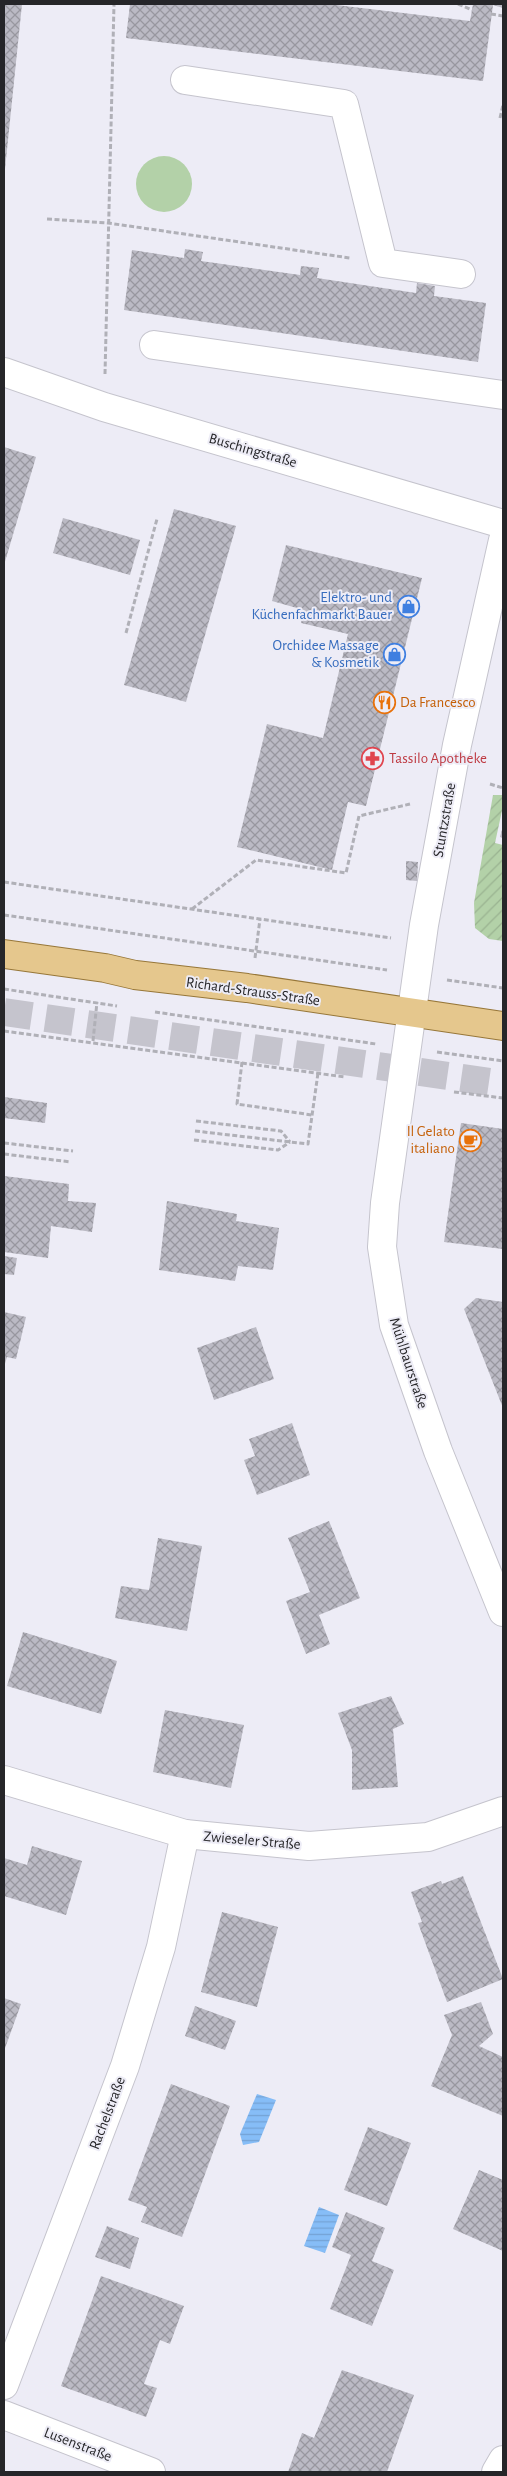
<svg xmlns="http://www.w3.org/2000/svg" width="507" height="2476" font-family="'Alegreya Sans',sans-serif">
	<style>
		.park { fill: #b3d1a8 }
		.garden { fill: url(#garden-furrows) }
		.water { fill: url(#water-rules) }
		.building { fill: url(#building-cross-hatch) }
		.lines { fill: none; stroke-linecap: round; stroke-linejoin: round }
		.highway-tunnel { stroke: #c5c4cd; stroke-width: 28; stroke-dasharray: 28 14; stroke-linecap: butt }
		.minor-casing { stroke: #c5c4cd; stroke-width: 30 }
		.major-casing { stroke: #977739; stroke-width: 30 }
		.path { stroke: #b0b0b7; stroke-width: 3; stroke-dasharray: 5 2.5; stroke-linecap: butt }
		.minor { stroke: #fff; stroke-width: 28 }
		.major { stroke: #e5c78d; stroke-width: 28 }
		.labels { text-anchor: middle; stroke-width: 4; stroke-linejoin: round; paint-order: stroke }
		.street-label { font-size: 15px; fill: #262629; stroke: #edecf6 }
		.shop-label { font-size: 15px; fill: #366cbe; stroke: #edecf6; text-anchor: end }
		.food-label { font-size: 15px; fill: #c56008; stroke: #edecf6; text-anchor: start }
		.health-label { font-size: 15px; fill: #be3a42; stroke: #edecf6; text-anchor: start }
	</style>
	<defs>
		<pattern id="garden-furrows" width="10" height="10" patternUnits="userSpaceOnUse" patternTransform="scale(1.25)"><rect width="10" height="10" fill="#b3d1a8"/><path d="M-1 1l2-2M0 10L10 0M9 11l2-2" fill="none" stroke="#9ab391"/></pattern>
		<pattern id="water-rules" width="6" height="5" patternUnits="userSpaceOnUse" patternTransform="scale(1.25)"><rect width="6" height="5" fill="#86bdf7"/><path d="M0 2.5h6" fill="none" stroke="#74a2d4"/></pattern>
		<pattern id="building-cross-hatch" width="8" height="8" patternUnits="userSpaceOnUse" patternTransform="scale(1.25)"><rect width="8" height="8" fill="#bbbac4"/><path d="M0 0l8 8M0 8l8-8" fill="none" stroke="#98979f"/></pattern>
	</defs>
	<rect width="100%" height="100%" fill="#edecf6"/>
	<!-- park -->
	<circle class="park" cx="164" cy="184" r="28"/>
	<!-- garden -->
	<path class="garden" d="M493,795H503V806L495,843L503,845V941L489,939L475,928L474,903Z"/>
	<!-- water -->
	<g class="water">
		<path d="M257,2094L276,2100L259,2142L243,2145L240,2134Z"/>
		<path d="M319,2207L339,2215L325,2253L304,2246Z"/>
	</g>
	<!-- building -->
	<g class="building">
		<path d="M4,4H22L5,169H4Z"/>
		<path d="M130,4H328L470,21L473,4H503V8L493,5L483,81L126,38Z"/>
		<path d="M185,249L203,252L201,261L300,275L301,266L319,268L317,278L416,293L417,283L435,286L434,296L486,303L478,362L124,310L132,250L184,258Z"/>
		<path d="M4,447L36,457L4,565Z"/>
		<path d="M174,509L236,526L186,702L124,685Z"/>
		<path d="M63,518L140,540L130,575L53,553Z"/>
		<path d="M286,545L422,578L366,806L348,802L332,870L237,847L267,724L323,738L348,634L301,623L304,610L272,601Z"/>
		<path d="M503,826V838L500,837Z"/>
		<path d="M406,861L418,862L417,881L406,880Z"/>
		<path d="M4,1097L47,1103L45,1123L4,1118Z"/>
		<path d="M461,1123L503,1129V1249L444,1242Z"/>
		<path d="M4,1176L69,1184L68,1201L96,1203L92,1232L51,1226L48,1258L4,1252Z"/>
		<path d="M167,1201L237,1214L236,1221L279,1228L273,1270L238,1266L235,1281L159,1270Z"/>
		<path d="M4,1256L17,1258L14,1275L4,1274Z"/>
		<path d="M476,1298L503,1302V1408L464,1309Z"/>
		<path d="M4,1312L26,1317L16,1359L7,1357L4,1367Z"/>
		<path d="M256,1327L274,1379L214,1400L197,1348Z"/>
		<path d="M292,1423L310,1475L257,1495L244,1460L255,1456L249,1439Z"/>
		<path d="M329,1521L360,1598L319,1615L330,1644L306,1654L286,1601L310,1592L288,1538Z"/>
		<path d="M158,1538L202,1546L187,1631L115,1618L121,1586L149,1590Z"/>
		<path d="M23,1632L117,1661L101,1714L7,1686Z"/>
		<path d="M391,1696L404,1724L393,1729L398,1787L352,1790V1750L338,1713Z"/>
		<path d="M165,1710L244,1725L231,1788L153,1772Z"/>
		<path d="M32,1846L82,1861L66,1915L4,1896V1858L27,1865Z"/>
		<path d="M463,1876L503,1979L447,2002L418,1923L422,1922L411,1892L441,1881L442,1884Z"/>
		<path d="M222,1912L278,1927L257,2007L201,1992Z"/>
		<path d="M4,1998L21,2004L4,2051Z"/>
		<path d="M481,2002L493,2034L479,2046L503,2057V2116L431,2086L452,2035L444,2015Z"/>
		<path d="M195,2006L236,2021L225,2050L185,2036Z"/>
		<path d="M171,2084L230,2106L182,2237L141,2222L147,2207L128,2200Z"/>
		<path d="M368,2127L411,2143L387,2206L344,2190Z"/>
		<path d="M479,2170L503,2180V2251L453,2229Z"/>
		<path d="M346,2212L385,2228L372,2261L394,2270L372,2326L330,2309L351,2255L332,2247Z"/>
		<path d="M107,2226L139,2238L130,2269L95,2257Z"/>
		<path d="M101,2276L184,2306L170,2344L160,2340L144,2384L157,2388L146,2417L61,2386Z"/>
		<path d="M342,2370L414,2395L387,2472H288L302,2433L314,2438Z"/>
	</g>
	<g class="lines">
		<!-- highway-tunnel -->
		<path class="highway-tunnel" d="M4,1012L503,1084"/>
		<defs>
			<g id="minor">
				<path d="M185,80L344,104L383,263L461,274"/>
				<path d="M154,345L503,395"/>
				<path d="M4,372L104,407L503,524"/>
				<path d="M503,540L457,745L424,925L385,1203L382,1247L394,1325L438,1451L503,1612"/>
				<path d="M4,1780L185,1834L309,1846L428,1837L503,1811"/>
				<path d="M4,2385L125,2066L161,1947L185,1834"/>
				<path d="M4,2415L151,2472"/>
				<path d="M496,2472L503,2460"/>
			</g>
			<path id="major" d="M4,954L105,968L135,975L247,988L503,1026"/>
		</defs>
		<!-- minor casing -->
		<use href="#minor" class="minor-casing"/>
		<!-- major casing -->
		<use href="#major" class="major-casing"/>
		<!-- path -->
		<g class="path">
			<path d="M458,4L472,10"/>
			<path d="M491,14L503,16"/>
			<path d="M500,118L503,105"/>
			<path d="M47,219L108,223L350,258"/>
			<path d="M105,374L114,4"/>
			<path d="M126,633L157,519"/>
			<path d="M490,784L503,788"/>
			<path d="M4,882L391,938"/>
			<path d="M192,909L256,860L346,873L359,816L410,804"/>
			<path d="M4,915L387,970"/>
			<path d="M255,958L260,919"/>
			<path d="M447,980L503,988"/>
			<path d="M4,989L117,1006"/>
			<path d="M155,1012L376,1044"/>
			<path d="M4,1031L345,1077"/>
			<path d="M93,1041L97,1002"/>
			<path d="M437,1052L503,1061"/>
			<path d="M242,1062L237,1104L312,1115"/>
			<path d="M454,1092L503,1098"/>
			<path d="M196,1121L281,1131L290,1142"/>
			<path d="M195,1131L308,1144L318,1073"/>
			<path d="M194,1140L278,1150L290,1142"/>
			<path d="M4,1143L73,1151"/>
			<path d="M4,1154L71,1162"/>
		</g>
		<!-- minor -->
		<use href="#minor" class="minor"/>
		<!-- major -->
		<use href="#major" class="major"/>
	</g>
	<!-- icons -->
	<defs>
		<symbol id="shop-ring" viewBox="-11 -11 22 22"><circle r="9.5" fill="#edecf6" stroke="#3f7fe0" stroke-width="1.5"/><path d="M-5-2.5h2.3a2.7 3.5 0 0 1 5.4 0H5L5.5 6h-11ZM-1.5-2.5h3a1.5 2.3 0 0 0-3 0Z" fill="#3f7fe0"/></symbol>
		<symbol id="restaurant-ring" viewBox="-11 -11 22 22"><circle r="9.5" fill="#edecf6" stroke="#e8710a" stroke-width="1.5"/><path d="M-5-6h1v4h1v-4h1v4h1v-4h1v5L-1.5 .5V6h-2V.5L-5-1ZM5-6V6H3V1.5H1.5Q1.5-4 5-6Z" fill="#e8710a"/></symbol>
		<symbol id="pharmacy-ring" viewBox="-11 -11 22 22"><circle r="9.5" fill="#edecf6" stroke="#e0444e" stroke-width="1.5"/><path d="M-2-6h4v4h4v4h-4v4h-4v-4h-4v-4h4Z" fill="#e0444e"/></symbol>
		<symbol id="cafe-ring" viewBox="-11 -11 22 22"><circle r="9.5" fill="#edecf6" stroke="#e8710a" stroke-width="1.5"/><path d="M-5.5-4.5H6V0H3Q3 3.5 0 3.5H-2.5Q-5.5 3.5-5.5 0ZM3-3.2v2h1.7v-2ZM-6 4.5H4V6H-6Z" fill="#e8710a"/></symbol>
	</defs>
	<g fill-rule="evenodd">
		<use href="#shop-ring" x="396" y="594" width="25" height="25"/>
		<use href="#shop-ring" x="382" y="642" width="25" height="25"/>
		<use href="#restaurant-ring" x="372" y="690" width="25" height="25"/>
		<use href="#pharmacy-ring" x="360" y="746" width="25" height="25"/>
		<use href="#cafe-ring" x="458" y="1128" width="25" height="25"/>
	</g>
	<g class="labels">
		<!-- street labels -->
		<g class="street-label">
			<text transform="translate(253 450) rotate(16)" y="5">Buschingstraße</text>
			<text transform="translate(444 820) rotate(-80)" y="5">Stuntzstraße</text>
			<text transform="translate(253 991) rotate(8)" y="5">Richard-Strauss-Straße</text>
			<text transform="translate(409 1363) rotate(72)" y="5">Mühlbaurstraße</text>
			<text transform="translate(252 1840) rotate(5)" y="5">Zwieseler Straße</text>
			<text transform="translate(107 2113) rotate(-69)" y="5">Rachelstraße</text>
			<text transform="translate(78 2444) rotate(21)" y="5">Lusenstraße</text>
		</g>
		<!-- shop labels -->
		<g class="shop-label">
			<text x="392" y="602">Elektro- und<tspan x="392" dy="17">Küchenfachmarkt Bauer</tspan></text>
			<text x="379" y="650">Orchidee Massage<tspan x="379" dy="17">&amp; Kosmetik</tspan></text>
		</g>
		<!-- food labels -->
		<g class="food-label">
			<text x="400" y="707">Da Francesco</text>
			<text x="455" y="1136" text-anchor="end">Il Gelato<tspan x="455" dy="17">italiano</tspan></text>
		</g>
		<!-- health labels -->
		<g class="health-label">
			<text x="389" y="763">Tassilo Apotheke</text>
		</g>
	</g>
	<!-- border -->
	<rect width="507" height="2476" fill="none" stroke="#262629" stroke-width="10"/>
</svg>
